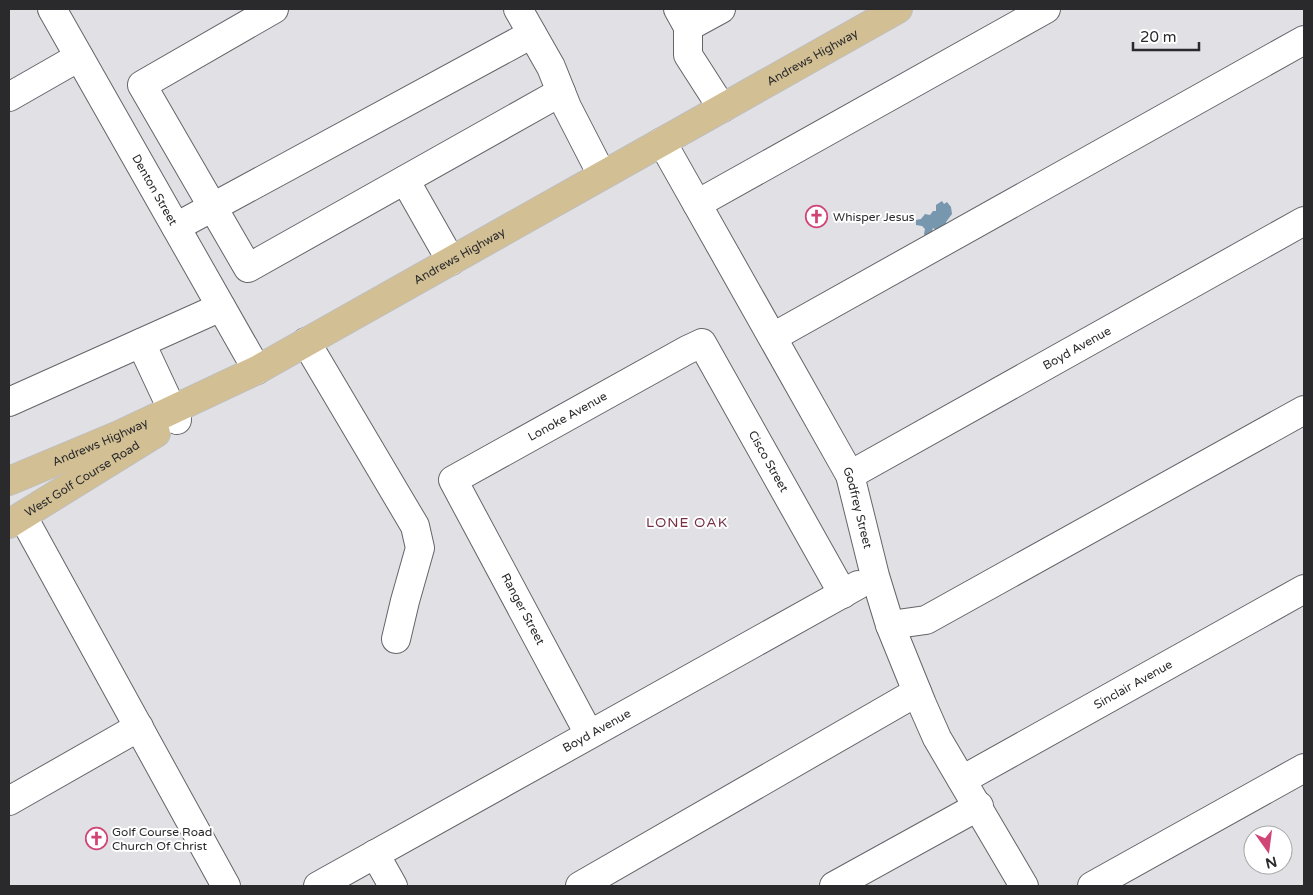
<svg xmlns="http://www.w3.org/2000/svg" width="1313" height="895" font-family="'Varela Round',sans-serif">
	<style>
		.water { fill: #7797ae }
		.lines { fill: none; stroke-linecap: round; stroke-linejoin: round }
		.minor-casing { stroke: #656469; stroke-width: 30 }
		.major-casing { stroke: #bfbfc0; stroke-width: 30 }
		.minor { stroke: #fff; stroke-width: 28 }
		.major { stroke: #d2bf94; stroke-width: 28 }
		.labels { text-anchor: middle; stroke-width: 4; stroke-linejoin: round; paint-order: stroke }
		.street-label { font-size: 12px; fill: #2a2a2c; stroke: #fff }
		.poi-label { font-size: 12px; fill: #2a2a2c; stroke: #fff; text-anchor: start }
		.neighbourhood-label { font-size: 14px; letter-spacing: 1px; fill: #753046; stroke: #fff }
	</style>
	<rect width="100%" height="100%" fill="#e0e0e5"/>
	<!-- water -->
	<path class="water" d="M942,201L944,204L947,202L951,207L952,214L946,222V226L938,231L933,228L931,235L926,237L924,234L925,229L922,226L916,225V220L921,219L925,214L930,215L933,211H936V205Z"/>
	<g class="lines">
		<defs>
			<g id="minor">
				<path id="s1" d="M52,9L257,370"/>
				<path d="M274,9L142,85L248,268L561,92"/>
				<path d="M518,9L551,67L567,107L602,175"/>
				<path d="M678,9L688,27L721,9"/>
				<path d="M688,27V55L722,108"/>
				<path d="M9,97L79,57"/>
				<path id="s2" d="M662,142L850,475L875,576L890,625L922,704L937,738L1024,886"/>
				<path d="M405,180L451,261"/>
				<path d="M697,204L1046,9"/>
				<path d="M176,227L532,34"/>
				<path d="M773,337L1304,40"/>
				<path d="M306,342L415,526L420,548L405,601L396,639"/>
				<path d="M141,343L177,420"/>
				<path d="M9,402L221,307"/>
				<path id="s3" d="M850,475L1304,221"/>
				<path d="M23,517L226,886"/>
				<path d="M890,625L926,620L1304,410"/>
				<path id="s4" d="M589,734L453,480L687,350L702,343L843,594"/>
				<path id="s5" d="M962,780L1304,589"/>
				<path d="M9,801L139,727"/>
				<path d="M375,854L393,886"/>
				<path id="s6" d="M318,886L858,585"/>
				<path d="M580,886L917,692"/>
				<path d="M834,886L979,806"/>
				<path d="M1092,886L1304,768"/>
			</g>
			<g id="major">
				<path id="s7" d="M9,481L119,435L257,370L898,9"/>
				<path id="s8" d="M9,524L156,433"/>
			</g>
		</defs>
		<!-- minor casing -->
		<use href="#minor" class="minor-casing"/>
		<!-- major casing -->
		<use href="#major" class="major-casing"/>
		<!-- minor -->
		<use href="#minor" class="minor"/>
		<!-- major -->
		<use href="#major" class="major"/>
	</g>
	<!-- icons -->
	<defs>
		<symbol id="church-ring" viewBox="-11 -11 22 22"><circle r="9.5" fill="#fff" stroke="#d04476" stroke-width="1.5"/><path d="M-1.2-6h2.4v3.5h3.3v2.4h-3.3V6h-2.4V-.1h-3.3v-2.4h3.3Z" fill="#d04476"/></symbol>
	</defs>
	<g fill-rule="evenodd">
		<use href="#church-ring" x="804" y="204" width="25" height="25"/>
		<use href="#church-ring" x="84" y="826" width="25" height="25"/>
	</g>
	<g class="labels">
		<!-- street labels -->
		<g class="street-label">
			<text dy="4" stroke="none"><textPath href="#s7" startOffset="909">Andrews Highway</textPath></text>
			<text dy="4" stroke="none"><textPath href="#s1" startOffset="208">Denton Street</textPath></text>
			<text dy="4" stroke="none"><textPath href="#s7" startOffset="504">Andrews Highway</textPath></text>
			<text dy="4" stroke="none"><textPath href="#s3" startOffset="260">Boyd Avenue</textPath></text>
			<text dy="4" stroke="none"><textPath href="#s4" startOffset="419">Lonoke Avenue</textPath></text>
			<text dy="4" stroke="none"><textPath href="#s7" startOffset="99">Andrews Highway</textPath></text>
			<text dy="4" stroke="none"><textPath href="#s4" startOffset="708">Cisco Street</textPath></text>
			<text dy="4" stroke="none"><textPath href="#s8" startOffset="86">West Golf Course Road</textPath></text>
			<text dy="4" stroke="none"><textPath href="#s2" startOffset="416">Godfrey Street</textPath></text>
			<text transform="translate(523 609) rotate(62)" y="4">Ranger Street</text>
			<text dy="4" stroke="none"><textPath href="#s5" startOffset="196">Sinclair Avenue</textPath></text>
			<text dy="4" stroke="none"><textPath href="#s6" startOffset="319">Boyd Avenue</textPath></text>
		</g>
		<!-- poi labels -->
		<g class="poi-label">
			<text x="833" y="221">Whisper Jesus</text>
			<text x="112" y="836">Golf Course Road<tspan x="112" dy="14">Church Of Christ</tspan></text>
		</g>
		<!-- neighbourhood labels -->
		<g class="neighbourhood-label">
			<text x="687" y="527">LONE OAK</text>
		</g>
	</g>
	<!-- border -->
	<rect width="1313" height="895" fill="none" stroke="#2a2a2c" stroke-width="20"/>
	<!-- north arrow -->
	<g transform="translate(1268 850) rotate(166)"><circle r="24" fill="#ffffff" stroke="#aaaaab"/>
	<path d="M0-4L9 19L0 12L-9 19Z" fill="#d04476"/>
	<text y="-8" font-size="14" font-weight="bold" text-anchor="middle" fill="#2a2a2c">N</text>
	</g>
	<!-- scale -->
	<path d="M1133 42v8h66v-8" fill="none" stroke="#2a2a2c" stroke-width="2.5"/>
	<text x="1140" y="42" font-size="15" fill="#2a2a2c" stroke="#ffffff" stroke-width="4" paint-order="stroke">20 m</text>
</svg>
